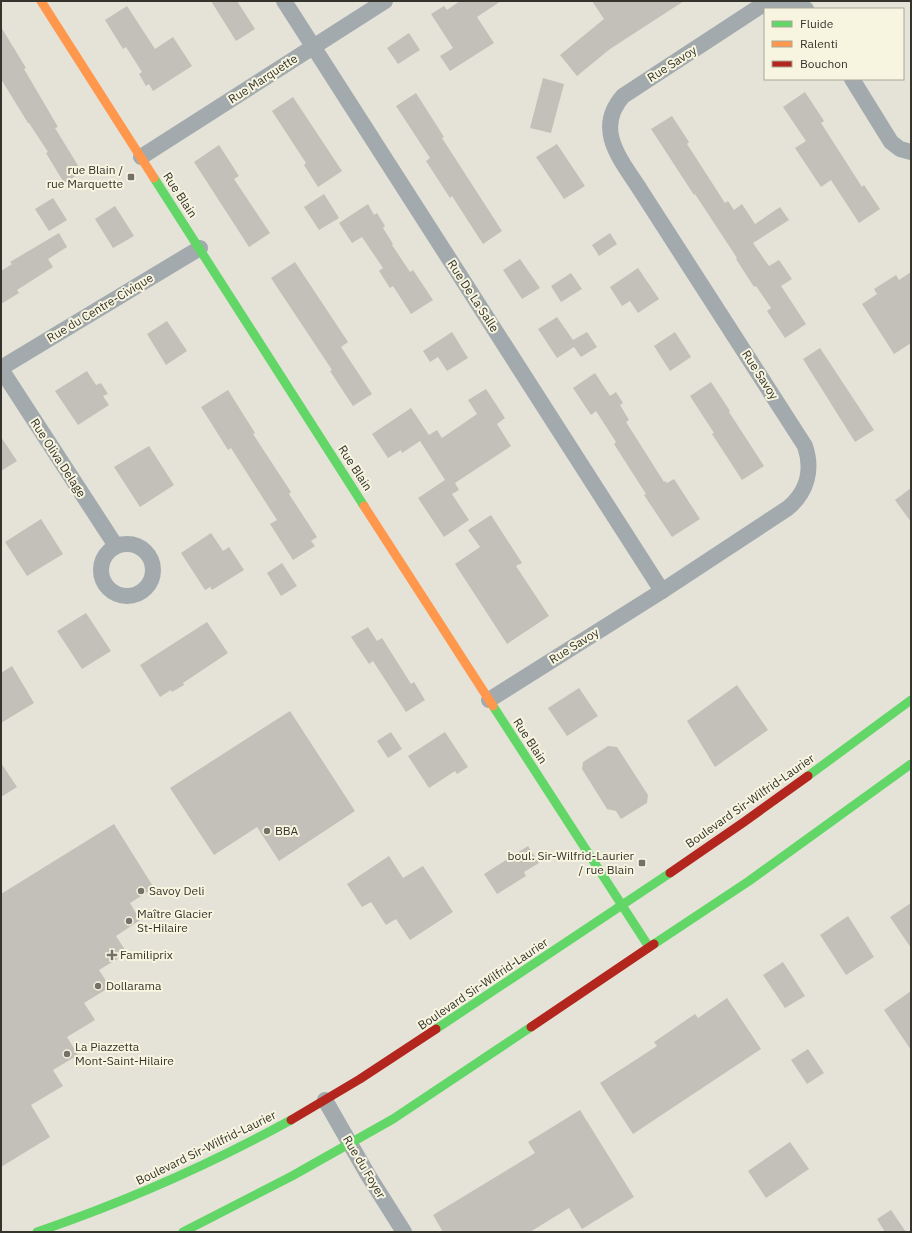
<svg xmlns="http://www.w3.org/2000/svg" width="912" height="1233" font-family="'IBM Plex Sans',sans-serif">
	<style>
		.building { fill: #c2c0b8 }
		.lines { fill: none; stroke-linecap: round; stroke-linejoin: round }
		.street { stroke: #a2aaae; stroke-width: 16 }
		.fast { stroke: #63d668; stroke-width: 9 }
		.slow { stroke: #ff974d; stroke-width: 9 }
		.jam { stroke: #b3261e; stroke-width: 9 }
		.poi-dot { fill: #737168; stroke: #f7f5e0; stroke-width: 1.5 }
		.labels { text-anchor: middle; stroke-width: 4; stroke-linejoin: round; paint-order: stroke }
		.street-label { font-size: 12px; fill: #35342c; stroke: #f7f5e0 }
		.poi-label { font-size: 12px; fill: #35342c; stroke: #f7f5e0; text-anchor: start }
	</style>
	<rect width="100%" height="100%" fill="#e5e3d8"/>
	<!-- building -->
	<g class="building">
		<path d="M211,1H237L255,29L236,41Z"/>
		<path d="M460,1H501L477,17L494,43L450,71L440,56L453,48L431,14L444,6L447,10Z"/>
		<path d="M592,1H684L610,49L577,76L560,55L604,19Z"/>
		<path d="M127,6L155,49L173,37L192,66L153,91L149,84L146,86L139,74L142,72L126,47L123,49L105,20Z"/>
		<path d="M1,27L26,68L24,69L58,127L55,128L82,172L64,183L46,153L48,152L29,123H28L1,79Z"/>
		<path d="M409,33L420,50L398,64L387,48Z"/>
		<path d="M543,78L564,84L551,133L530,128Z"/>
		<path d="M805,92L824,121L821,123L862,187L864,185L880,209L859,223L831,180L821,187L795,148L806,141L783,107Z"/>
		<path d="M416,93L444,137L442,138L502,231L483,244L452,196L450,198L426,161L430,158L396,106Z"/>
		<path d="M293,97L342,171L318,187L304,165L306,163L272,111Z"/>
		<path d="M672,116L689,142L687,144L725,203L728,201L734,210L742,204L755,224L780,207L789,220L753,243L769,266L779,260L792,279L781,286L806,324L785,338L767,311L771,308L756,286L754,287L736,259L737,258L695,194L694,195L651,129Z"/>
		<path d="M557,144L585,186L564,199L536,157Z"/>
		<path d="M219,145L239,176L234,179L270,233L249,247L194,162Z"/>
		<path d="M324,194L339,218L319,230L304,207Z"/>
		<path d="M53,198L67,220L49,231L35,209Z"/>
		<path d="M368,204L374,215L377,213L385,226L383,228L393,244L392,245L410,272L413,270L433,300L411,314L393,286L390,288L379,271L383,268L362,237L352,243L339,223Z"/>
		<path d="M115,206L134,236L113,248L95,219Z"/>
		<path d="M59,233L67,247L48,259L53,267L17,290L19,293L1,304V271L12,264L10,262Z"/>
		<path d="M610,233L617,244L599,256L592,245Z"/>
		<path d="M520,259L540,288L522,299L503,270Z"/>
		<path d="M295,262L348,342L341,347L372,394L353,406L330,371L332,370L271,278Z"/>
		<path d="M638,268L659,299L638,313L630,301L622,306L610,287Z"/>
		<path d="M911,272V343L894,354L862,304L877,294L874,289L896,275L899,280Z"/>
		<path d="M571,273L582,289L561,302L551,286Z"/>
		<path d="M557,317L573,340L587,332L597,347L581,357L574,347L557,358L538,329Z"/>
		<path d="M167,321L187,351L166,365L147,334Z"/>
		<path d="M452,332L468,358L447,371L438,357L430,362L423,351Z"/>
		<path d="M675,332L691,357L670,371L654,346Z"/>
		<path d="M820,348L874,430L855,442L803,359Z"/>
		<path d="M87,371L96,385L101,383L108,394L103,396L109,405L78,425L55,391Z"/>
		<path d="M595,373L610,396L616,392L623,403L620,405L629,420L626,422L664,482L665,481L667,483L674,479L700,519L672,537L644,495L646,494L614,444L616,442L596,411L591,415L573,388Z"/>
		<path d="M711,382L730,411L729,412L764,466L742,480L712,434L714,433L690,396Z"/>
		<path d="M486,389L505,418L497,424L511,446L455,483L459,490L452,494L469,520L444,537L418,498L445,480L420,441L402,453L401,450L388,458L372,434L411,408L429,435L437,430L442,438L477,414L468,400Z"/>
		<path d="M228,390L255,433L253,434L291,492L289,494L317,537L311,541L315,546L293,560L270,524L277,520L231,448L228,450L201,407Z"/>
		<path d="M1,437L17,461L1,471Z"/>
		<path d="M149,446L174,485L140,507L114,467Z"/>
		<path d="M911,488V522L895,500Z"/>
		<path d="M491,515L522,563L516,566L549,616L507,644L455,564L480,547L468,530Z"/>
		<path d="M41,519L63,554L27,576L5,542Z"/>
		<path d="M211,533L223,551L229,547L244,570L212,590L210,587L205,590L181,553Z"/>
		<path d="M282,563L297,586L281,596L267,573Z"/>
		<path d="M86,613L111,651L82,669L57,631Z"/>
		<path d="M207,622L228,653L183,683L184,685L172,692L171,690L160,697L140,665Z"/>
		<path d="M368,627L377,641L382,638L411,684L414,682L425,700L406,712L373,661L369,664L351,637Z"/>
		<path d="M12,666L34,703L1,723V673Z"/>
		<path d="M737,685L768,730L715,767L687,721Z"/>
		<path d="M579,688L598,716L567,736L548,708Z"/>
		<path d="M290,711L355,811L279,861L257,827L214,855L170,788Z"/>
		<path d="M391,732L402,749L388,758L377,741Z"/>
		<path d="M445,732L468,767L457,774L455,771L429,788L408,756Z"/>
		<path d="M608,746L617,747L648,795L647,803L621,819L616,811L607,809L582,769L583,762Z"/>
		<path d="M1,763L17,787L1,797Z"/>
		<path d="M114,824L154,888L130,903L140,920L116,936L127,953L99,970L110,987L84,1003L95,1020L67,1037L78,1055L53,1070L63,1086L31,1105L50,1137L1,1167V894Z"/>
		<path d="M528,846L539,863L524,872L526,876L497,894L484,874Z"/>
		<path d="M389,856L403,878L423,866L453,912L410,940L396,919L386,925L371,902L362,907L347,884Z"/>
		<path d="M911,903V948L890,917Z"/>
		<path d="M848,916L874,957L846,975L820,935Z"/>
		<path d="M783,962L805,996L785,1008L763,975Z"/>
		<path d="M911,991V1050L884,1010Z"/>
		<path d="M727,998L761,1049L633,1134L600,1083L657,1046L654,1042L695,1014L698,1018Z"/>
		<path d="M808,1049L824,1073L807,1084L791,1060Z"/>
		<path d="M580,1110L634,1197L582,1229L569,1208L530,1232H443L433,1215L535,1153L528,1142Z"/>
		<path d="M790,1142L809,1169L766,1198L748,1171Z"/>
		<path d="M891,1210L906,1232H885L877,1219Z"/>
	</g>
	<g class="lines">
		<!-- street -->
		<g class="street">
			<path d="M284,1L662,591"/>
			<path d="M785,1L795,3L806,9"/>
			<path d="M852,79L891,142L900,149L911,152"/>
			<path d="M141,157L385,1"/>
			<path d="M1,368L200,248"/>
			<path d="M1,369L116,546"/>
			<circle cx="127" cy="570" r="26"/>
			<path d="M489,700L662,591L788,508C807,492 813,470 805,446L641,191C622,161 593,130 623,96L759,7L766,4L778,1"/>
			<path d="M325,1100L368,1175L404,1232"/>
		</g>
		<!-- fast -->
		<g class="fast">
			<path d="M154,178L364,506"/>
			<path d="M493,706L649,947"/>
			<path d="M808,776L911,700"/>
			<path d="M654,944L749,881L911,764"/>
			<path d="M436,1029L670,873"/>
			<path d="M37,1232C125,1202 209,1165 291,1120"/>
			<path d="M183,1232L292,1176L393,1119L531,1027"/>
		</g>
		<!-- slow -->
		<g class="slow">
			<path d="M41,1L154,178"/>
			<path d="M364,506L493,706"/>
		</g>
		<!-- jam -->
		<g class="jam">
			<path d="M670,873L744,822L808,776"/>
			<path d="M531,1027L654,944"/>
			<path d="M291,1120L360,1079L436,1029"/>
		</g>
	</g>
	<!-- markers -->
	<g class="poi-dot">
		<rect x="127" y="173" width="8" height="8" rx="2"/>
		<circle cx="267" cy="831" r="4"/>
		<rect x="638" y="859" width="8" height="8" rx="2"/>
		<circle cx="141" cy="891" r="4"/>
		<circle cx="129" cy="921" r="4"/>
		<path d="M110 949h4v4h4v4h-4v4h-4v-4h-4v-4h4z"/>
		<circle cx="98" cy="986" r="4"/>
		<circle cx="67" cy="1054" r="4"/>
	</g>
	<g class="labels">
		<!-- street labels -->
		<g class="street-label">
			<text transform="translate(672 64) rotate(-33)" y="4">Rue Savoy</text>
			<text transform="translate(263 79) rotate(-33)" y="4">Rue Marquette</text>
			<text transform="translate(180 195) rotate(57)" y="4">Rue Blain</text>
			<text transform="translate(473 296) rotate(57)" y="4">Rue De La Salle</text>
			<text transform="translate(100 308) rotate(-31)" y="4">Rue du Centre-Civique</text>
			<text transform="translate(760 375) rotate(57)" y="4">Rue Savoy</text>
			<text transform="translate(58 458) rotate(57)" y="4">Rue Oliva Delage</text>
			<text transform="translate(355 468) rotate(57)" y="4">Rue Blain</text>
			<text transform="translate(574 646) rotate(-32)" y="4">Rue Savoy</text>
			<text transform="translate(530 741) rotate(57)" y="4">Rue Blain</text>
			<text transform="translate(750 801) rotate(-35)" y="4">Boulevard Sir-Wilfrid-Laurier</text>
			<text transform="translate(483 984) rotate(-34)" y="4">Boulevard Sir-Wilfrid-Laurier</text>
			<text transform="translate(206 1148) rotate(-26)" y="4">Boulevard Sir-Wilfrid-Laurier</text>
			<text transform="translate(364 1167) rotate(59)" y="4">Rue du Foyer</text>
		</g>
		<!-- poi labels -->
		<g class="poi-label">
			<text x="123" y="174" text-anchor="end">rue Blain /<tspan x="123" dy="14">rue Marquette</tspan></text>
			<text x="275" y="835">BBA</text>
			<text x="634" y="860" text-anchor="end">boul. Sir-Wilfrid-Laurier<tspan x="634" dy="14">/ rue Blain</tspan></text>
			<text x="149" y="895">Savoy Deli</text>
			<text x="137" y="918">Maître Glacier<tspan x="137" dy="14">St-Hilaire</tspan></text>
			<text x="120" y="959">Familiprix</text>
			<text x="106" y="990">Dollarama</text>
			<text x="75" y="1051">La Piazzetta<tspan x="75" dy="14">Mont-Saint-Hilaire</tspan></text>
		</g>
	</g>
	<!-- border -->
	<rect width="912" height="1233" fill="none" stroke="#35342c" stroke-width="4"/>
	<!-- legend -->
	<rect x="764" y="8" width="140" height="72" fill="#f7f5e0" stroke="#a9a898"/>
	<rect x="772" y="21" width="20" height="6" fill="#63d668" stroke="#a9a898"/>
	<text x="800" y="28" font-size="12" fill="#35342c">Fluide</text>
	<rect x="772" y="41" width="20" height="6" fill="#ff974d" stroke="#a9a898"/>
	<text x="800" y="48" font-size="12" fill="#35342c">Ralenti</text>
	<rect x="772" y="61" width="20" height="6" fill="#b3261e" stroke="#a9a898"/>
	<text x="800" y="68" font-size="12" fill="#35342c">Bouchon</text>
</svg>
